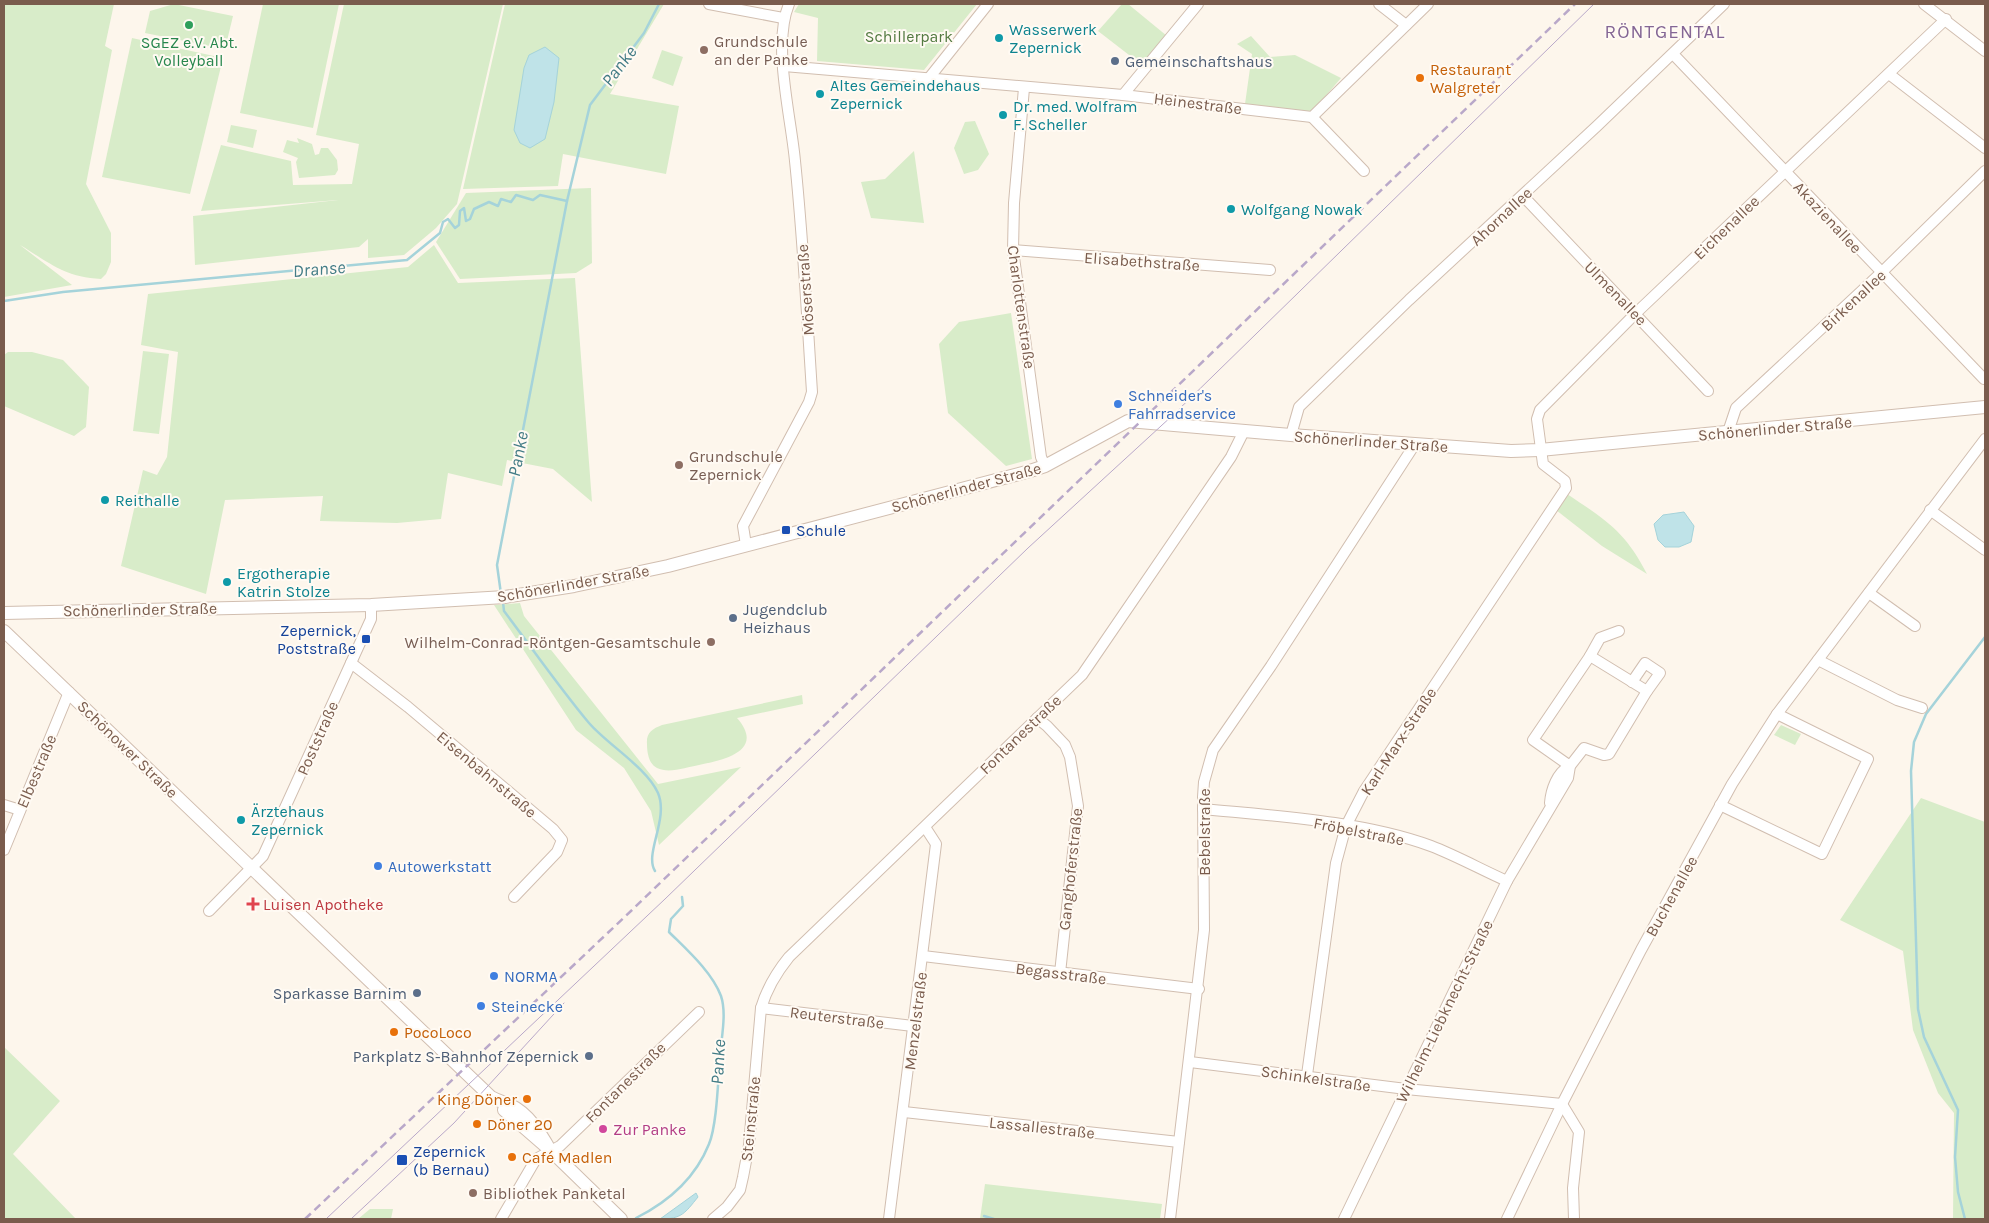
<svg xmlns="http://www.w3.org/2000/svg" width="1989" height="1223" font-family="Karla,sans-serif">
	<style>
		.green { fill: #d8ecc9 }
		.water { fill: #bfe3e8; stroke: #a5d3da }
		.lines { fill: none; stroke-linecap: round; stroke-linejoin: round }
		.stream { stroke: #a5d3da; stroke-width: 2.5 }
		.minor-casing { stroke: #d1beb0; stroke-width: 12 }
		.tertiary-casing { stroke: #d1beb0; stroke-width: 14 }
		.minor { stroke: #fff; stroke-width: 10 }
		.tertiary { stroke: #fff; stroke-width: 12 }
		.tram { stroke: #b9a8c9; stroke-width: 1 }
		.rail { stroke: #b9a8c9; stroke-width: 2.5; stroke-dasharray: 8 5; stroke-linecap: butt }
		.leisure-dot { fill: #2e9e5b; stroke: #fffaf3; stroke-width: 2 }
		.culture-dot { fill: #0f9aa8; stroke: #fffaf3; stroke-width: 2 }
		.education-dot { fill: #8d6e63; stroke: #fffaf3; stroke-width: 2 }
		.service-dot { fill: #5c6f8a; stroke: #fffaf3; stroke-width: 2 }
		.food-dot { fill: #e8710a; stroke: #fffaf3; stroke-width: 2 }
		.shop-dot { fill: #3f7fe0; stroke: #fffaf3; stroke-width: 2 }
		.transit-dot { fill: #1a4fb4; stroke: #fffaf3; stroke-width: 2 }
		.health-dot { fill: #e0444e; stroke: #fffaf3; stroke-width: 2 }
		.hotel-dot { fill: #d1479c; stroke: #fffaf3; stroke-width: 2 }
		.labels { text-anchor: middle; stroke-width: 4; stroke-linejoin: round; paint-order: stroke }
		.culture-label { font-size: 16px; fill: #0d838f; stroke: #fffaf3; text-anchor: start }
		.park-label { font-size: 16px; fill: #537a41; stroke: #fffaf3 }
		.education-label { font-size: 16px; fill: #785e54; stroke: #fffaf3; text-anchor: start }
		.leisure-label { font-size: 16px; fill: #27864d; stroke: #fffaf3 }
		.service-label { font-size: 16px; fill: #4e5e75; stroke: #fffaf3; text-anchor: start }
		.food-label { font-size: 16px; fill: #c56008; stroke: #fffaf3; text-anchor: start }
		.street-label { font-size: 16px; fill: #7a5c4d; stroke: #fffaf3 }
		.shop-label { font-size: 16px; fill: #366cbe; stroke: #fffaf3; text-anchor: start }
		.transit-label { font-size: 16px; fill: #164399; stroke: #fffaf3; text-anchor: start }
		.health-label { font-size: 16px; fill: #be3a42; stroke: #fffaf3; text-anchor: start }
		.hotel-label { font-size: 16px; fill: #b23c85; stroke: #fffaf3; text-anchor: start }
		.water-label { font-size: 18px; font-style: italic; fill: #437c86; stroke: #fffaf3 }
		.quarter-label { font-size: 19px; letter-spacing: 1px; fill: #846695; stroke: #fffaf3 }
	</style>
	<rect width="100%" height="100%" fill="#fdf6ec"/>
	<!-- green -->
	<g class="green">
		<path d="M4,4H114L105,46L112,50L86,184L111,233V262L106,274L101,279C64,277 50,263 20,245L72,285L4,297Z"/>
		<path d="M174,4L233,16L225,49L145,33L150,11Z"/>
		<path d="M263,4H339L313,128L240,113Z"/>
		<path d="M344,4H503L457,204L436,228L404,255L368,258V239L359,247L195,265L193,216L338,200L201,211L221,145L291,161L293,185L352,184L359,144L316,135Z"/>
		<path d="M505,4H664L610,94L679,106L666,174L563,154L558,186L463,189Z"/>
		<path d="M799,4H977L924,70L817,61L818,18L794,12Z"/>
		<path d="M1122,4H1128L1167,36L1142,65L1098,31Z"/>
		<path d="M1251,36L1270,57L1295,55L1341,78L1311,113L1245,104L1252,54L1237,44Z"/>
		<path d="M132,38L223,58L190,194L102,177Z"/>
		<path d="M662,50L683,57L673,86L652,78Z"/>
		<path d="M975,121L989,154L978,170L964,174L954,148L965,122Z"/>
		<path d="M231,125L257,130L253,148L227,142Z"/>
		<path d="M297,138L312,144L315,155L319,154L321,148H328L337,160L338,170L335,175L299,178L296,162L298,158L283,152L287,140L299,143Z"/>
		<path d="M914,151L924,223L871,218L861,182L885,179Z"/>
		<path d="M591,188L592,263L576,273L460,279L436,242L466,193Z"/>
		<path d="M434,245L458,283L575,278L592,502L553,469L507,460L502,486L448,473L441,519L397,523L320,521L323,496L225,500L206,594L121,566L143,470L157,475L167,457L178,352L141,345L148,294L408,267Z"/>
		<path d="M1011,313L1032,459L1006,466L948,413L939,344L959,322Z"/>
		<path d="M143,351L169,354L159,434L133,431Z"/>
		<path d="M8,352H32L63,360L89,387L86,427L74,436L4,406V355Z"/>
		<path d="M1567,494C1606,520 1625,531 1647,574L1602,546L1556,510Z"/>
		<path d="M520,603L524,616L658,784L741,767L659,845L651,811L624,768L576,730L494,605Z"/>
		<path d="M802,695L803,704L737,718C766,751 723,760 699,765C687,767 669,774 657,768C649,764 647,753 647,744C646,733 652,729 662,725Z"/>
		<path d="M1781,725L1801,734L1795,745L1774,735Z"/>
		<path d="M1921,798L1985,822V1219H1953L1954,1113L1938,1093L1913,1030L1903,951L1840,920Z"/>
		<path d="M4,1047L60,1101L13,1154L76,1219H4Z"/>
		<path d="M985,1184L1162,1204L1160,1219H980Z"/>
		<path d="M370,1209H393L391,1219H358Z"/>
	</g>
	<!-- water -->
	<g class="water">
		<path d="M545,47L559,58L554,102L545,139L530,148L520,143L514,130L524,68L529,55Z"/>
		<path d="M1684,512L1694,526L1691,542L1679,547H1665L1658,540L1654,524L1663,515Z"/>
		<path d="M696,1193L698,1197C685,1213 682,1219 660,1219Z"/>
	</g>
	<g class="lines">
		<!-- stream -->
		<g class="stream">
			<path d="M4,301L63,292L407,260L440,233L443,222L448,219L455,228L459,225L460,211L464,208L466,221L470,219L474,209L489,202L498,206L501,199L511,202L516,195L533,200L540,195L567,201"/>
			<path d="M501,594L497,565L567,201L590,105L644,33L659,4"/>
			<path d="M503,602L504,611C532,648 559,687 589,723C608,745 646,767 658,793C669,819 644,854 655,871"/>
			<path d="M984,1216L994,1219"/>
			<path d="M636,1218C668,1202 695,1179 709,1144C717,1125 718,1079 720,1057C721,1039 727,1014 721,996C712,972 687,950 669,932L671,919L683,906L682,897"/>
			<path d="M1965,1219L1958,1192L1955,1157L1958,1110L1924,1037L1918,1009L1911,771L1914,742L1926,714L1985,637"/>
		</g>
		<defs>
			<g id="minor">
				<path d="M709,4L783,18"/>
				<path d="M1379,4L1406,25"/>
				<path d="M1924,4L1985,51"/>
				<path d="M1673,54L1984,379"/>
				<path d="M784,66L1123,95L1312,117L1428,4"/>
				<path d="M1889,74L1985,148"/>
				<path d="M929,78L988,4"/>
				<path d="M1024,88L1014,203L1013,250L1041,457L1045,466"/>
				<path d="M1123,95L1198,4"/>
				<path d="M1312,117L1364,171"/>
				<path d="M1523,196L1708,391"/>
				<path d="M1013,250L1270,270"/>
				<path d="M1728,432L1736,408L1881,273L1985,171"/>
				<path d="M1291,435L1299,407L1409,300L1597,126L1724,4"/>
				<path d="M1930,510L1985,550"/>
				<path d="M746,545L743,526L809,402L812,392C807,315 803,238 795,161C791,116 772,45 789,4"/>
				<path d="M1869,593L1915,626"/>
				<path d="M1590,656L1600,638L1619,631"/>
				<path d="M1818,660L1897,700L1922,708"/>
				<path d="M351,663L408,707L553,829L562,840L557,852L514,897"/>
				<path d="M1632,682L1645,663L1660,673L1647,691"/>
				<path d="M1037,718L1047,726L1065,745L1070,757L1078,806L1060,973"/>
				<path d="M1550,803C1551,790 1557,772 1570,766"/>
				<path d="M4,805L20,810"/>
				<path d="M1720,805L1822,854L1868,759L1777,714"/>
				<path d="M1203,809C1275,816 1363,821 1431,846C1457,856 1482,870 1507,881"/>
				<path d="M4,850L69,692"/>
				<path d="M209,911L263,856L371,619V605"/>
				<path d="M923,956L1199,989"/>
				<path d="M761,1008L913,1026"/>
				<path d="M1190,1062L1406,1089L1562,1104L1579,1132L1573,1188L1574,1219"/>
				<path d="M1307,1075L1336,863L1346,826L1364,791L1566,488L1565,481L1543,464L1537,419L1540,410L1636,313L1946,19"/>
				<path d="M904,1112L1179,1142"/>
				<path d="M501,1219L536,1159L560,1146L699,1012"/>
				<path d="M713,1219L727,1207L740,1190L743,1177L749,1145L761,1008C767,988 776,973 789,957L1082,675L1231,457L1244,431"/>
				<path d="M889,1219L936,844L925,827"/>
				<path d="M1170,1219L1204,930L1203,797L1204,782L1213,750L1271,666L1415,444"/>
				<path d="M1344,1219L1507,881L1568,778L1570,766L1584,748L1604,755L1609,754L1647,691L1590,656L1533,740L1570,766"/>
				<path d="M1507,1219L1562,1104L1641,950L1732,784L1777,714L1985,439"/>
			</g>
			<g id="tertiary">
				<path d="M4,613L371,605L505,597L574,586L668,566L1030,471L1045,466L1128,421L1291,435L1511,451L1540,450L1985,407"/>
				<path d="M4,631L491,1097C498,1101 504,1102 510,1105C528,1113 541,1134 550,1150"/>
				<path d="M504,1110L550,1150L621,1219"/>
			</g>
		</defs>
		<!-- minor casing -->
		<use href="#minor" class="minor-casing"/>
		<!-- tertiary casing -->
		<use href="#tertiary" class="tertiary-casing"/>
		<!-- minor -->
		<use href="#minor" class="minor"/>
		<!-- tertiary -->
		<use href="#tertiary" class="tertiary"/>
		<!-- tram -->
		<g class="tram">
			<path d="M326,1219L665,899L1028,548L1173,415L1594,4"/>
			<path d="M351,1219L454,1123L564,1003"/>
		</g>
		<!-- rail -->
		<path class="rail" d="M305,1219L632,910L1575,4"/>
	</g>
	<!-- markers -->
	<circle class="leisure-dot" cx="189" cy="25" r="5"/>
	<g class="culture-dot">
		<circle cx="999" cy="38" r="5"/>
		<circle cx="820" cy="94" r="5"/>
		<circle cx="1003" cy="115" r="5"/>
		<circle cx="1231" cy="209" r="5"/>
		<circle cx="105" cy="500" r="5"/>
		<circle cx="227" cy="582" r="5"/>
		<circle cx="241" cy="820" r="5"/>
	</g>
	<g class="education-dot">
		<circle cx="704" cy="50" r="5"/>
		<circle cx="679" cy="465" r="5"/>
		<circle cx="711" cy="642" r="5"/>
		<circle cx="473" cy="1193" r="5"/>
	</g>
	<g class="service-dot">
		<circle cx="1115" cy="61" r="5"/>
		<circle cx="733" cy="618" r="5"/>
		<circle cx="417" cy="993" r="5"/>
		<circle cx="589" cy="1056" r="5"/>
	</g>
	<g class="food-dot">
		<circle cx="1420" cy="78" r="5"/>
		<circle cx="394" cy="1032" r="5"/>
		<circle cx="527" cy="1099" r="5"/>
		<circle cx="477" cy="1124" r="5"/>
		<circle cx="512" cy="1157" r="5"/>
	</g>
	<g class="shop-dot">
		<circle cx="1118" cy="404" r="5"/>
		<circle cx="378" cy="866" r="5"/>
		<circle cx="494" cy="976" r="5"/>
		<circle cx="481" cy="1006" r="5"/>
	</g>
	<g class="transit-dot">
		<rect x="781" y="525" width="10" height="10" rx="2.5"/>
		<rect x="361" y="634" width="10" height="10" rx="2.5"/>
		<rect x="396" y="1154" width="12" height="12" rx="2.5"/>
	</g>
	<path class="health-dot" d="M250.5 896.5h5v5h5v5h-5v5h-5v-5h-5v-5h5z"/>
	<circle class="hotel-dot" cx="603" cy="1129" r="5"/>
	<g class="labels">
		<!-- culture labels -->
		<g class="culture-label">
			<text x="1009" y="35">Wasserwerk<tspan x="1009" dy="18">Zepernick</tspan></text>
			<text x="830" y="91">Altes Gemeindehaus<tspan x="830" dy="18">Zepernick</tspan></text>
			<text x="1013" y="112">Dr. med. Wolfram<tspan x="1013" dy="18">F. Scheller</tspan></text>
			<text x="1241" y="215">Wolfgang Nowak</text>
			<text x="115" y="506">Reithalle</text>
			<text x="237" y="579">Ergotherapie<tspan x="237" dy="18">Katrin Stolze</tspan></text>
			<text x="251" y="817">Ärztehaus<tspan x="251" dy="18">Zepernick</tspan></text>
		</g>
		<!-- park labels -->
		<g class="park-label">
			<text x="909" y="42">Schillerpark</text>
		</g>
		<!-- education labels -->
		<g class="education-label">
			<text x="714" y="47">Grundschule<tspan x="714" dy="18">an der Panke</tspan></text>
			<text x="689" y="462">Grundschule<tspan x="689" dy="18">Zepernick</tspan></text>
			<text x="701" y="648" text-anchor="end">Wilhelm-Conrad-Röntgen-Gesamtschule</text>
			<text x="483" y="1199">Bibliothek Panketal</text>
		</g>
		<!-- leisure labels -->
		<g class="leisure-label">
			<text x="189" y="48">SGEZ e.V. Abt.<tspan x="189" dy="18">Volleyball</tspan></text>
		</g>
		<!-- service labels -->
		<g class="service-label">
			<text x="1125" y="67">Gemeinschaftshaus</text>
			<text x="743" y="615">Jugendclub<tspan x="743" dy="18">Heizhaus</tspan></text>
			<text x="407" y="999" text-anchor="end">Sparkasse Barnim</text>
			<text x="579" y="1062" text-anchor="end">Parkplatz S-Bahnhof Zepernick</text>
		</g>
		<!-- food labels -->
		<g class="food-label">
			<text x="1430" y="75">Restaurant<tspan x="1430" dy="18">Walgreter</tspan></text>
			<text x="404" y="1038">PocoLoco</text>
			<text x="517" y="1105" text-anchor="end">King Döner</text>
			<text x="487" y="1130">Döner 20</text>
			<text x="522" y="1163">Café Madlen</text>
		</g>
		<!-- street labels -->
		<g class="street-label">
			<text transform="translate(1198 103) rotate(7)" y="6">Heinestraße</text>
			<text transform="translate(1501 216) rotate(-43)" y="6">Ahornallee</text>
			<text transform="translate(1828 217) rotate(47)" y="6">Akazienallee</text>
			<text transform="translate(1726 227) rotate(-44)" y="6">Eichenallee</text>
			<text transform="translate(1142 261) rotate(4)" y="6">Elisabethstraße</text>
			<text transform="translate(805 290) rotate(-94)" y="6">Möserstraße</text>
			<text transform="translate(1616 293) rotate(46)" y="6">Ulmenallee</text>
			<text transform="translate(1853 300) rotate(-43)" y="6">Birkenallee</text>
			<text transform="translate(1022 307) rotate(82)" y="6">Charlottenstraße</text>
			<text transform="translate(1775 428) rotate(-5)" y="6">Schönerlinder Straße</text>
			<text transform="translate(1371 441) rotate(4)" y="6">Schönerlinder Straße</text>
			<text transform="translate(966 487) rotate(-15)" y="6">Schönerlinder Straße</text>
			<text transform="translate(573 583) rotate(-10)" y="6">Schönerlinder Straße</text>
			<text transform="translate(140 609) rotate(-1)" y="6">Schönerlinder Straße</text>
			<text transform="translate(1020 734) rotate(-44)" y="6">Fontanestraße</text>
			<text transform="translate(317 738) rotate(-66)" y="6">Poststraße</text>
			<text transform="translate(1398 741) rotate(-57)" y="6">Karl-Marx-Straße</text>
			<text transform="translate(128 749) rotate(44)" y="6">Schönower Straße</text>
			<text transform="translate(36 771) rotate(-67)" y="6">Elbestraße</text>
			<text transform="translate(487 774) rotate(40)" y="6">Eisenbahnstraße</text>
			<text transform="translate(1359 831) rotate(11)" y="6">Fröbelstraße</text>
			<text transform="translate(1204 832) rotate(-90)" y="6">Bebelstraße</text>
			<text transform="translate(1070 869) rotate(-84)" y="6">Ganghoferstraße</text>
			<text transform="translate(1671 896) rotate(-61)" y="6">Buchenallee</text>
			<text transform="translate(1061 973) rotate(7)" y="6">Begasstraße</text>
			<text transform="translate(1444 1011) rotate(-64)" y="6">Wilhelm-Liebknecht-Straße</text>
			<text transform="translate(837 1017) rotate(7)" y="6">Reuterstraße</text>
			<text transform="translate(915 1021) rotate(-83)" y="6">Menzelstraße</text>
			<text transform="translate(1316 1078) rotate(8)" y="6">Schinkelstraße</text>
			<text transform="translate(625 1082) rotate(-45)" y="6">Fontanestraße</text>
			<text transform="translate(750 1119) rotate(-84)" y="6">Steinstraße</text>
			<text transform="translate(1042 1127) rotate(6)" y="6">Lassallestraße</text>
		</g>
		<!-- shop labels -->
		<g class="shop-label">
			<text x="1128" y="401">Schneider's<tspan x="1128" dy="18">Fahrradservice</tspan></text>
			<text x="388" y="872">Autowerkstatt</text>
			<text x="504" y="982">NORMA</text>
			<text x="491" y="1012">Steinecke</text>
		</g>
		<!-- transit labels -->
		<g class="transit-label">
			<text x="796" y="536">Schule</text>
			<text x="356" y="636" text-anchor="end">Zepernick,<tspan x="356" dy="18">Poststraße</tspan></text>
			<text x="413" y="1157">Zepernick<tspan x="413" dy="18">(b Bernau)</tspan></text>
		</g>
		<!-- health labels -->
		<g class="health-label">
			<text x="263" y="910">Luisen Apotheke</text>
		</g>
		<!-- hotel labels -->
		<g class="hotel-label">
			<text x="613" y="1135">Zur Panke</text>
		</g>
		<!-- water labels -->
		<g class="water-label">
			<text transform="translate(619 66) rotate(-53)" y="6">Panke</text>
			<text transform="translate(319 269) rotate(-5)" y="6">Dranse</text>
			<text transform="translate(518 454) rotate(-79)" y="6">Panke</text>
			<text transform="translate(718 1062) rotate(-87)" y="6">Panke</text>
		</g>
		<!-- quarter labels -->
		<g class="quarter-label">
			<text x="1665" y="38">RÖNTGENTAL</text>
		</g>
	</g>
	<!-- border -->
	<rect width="1989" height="1223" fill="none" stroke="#7a5c4d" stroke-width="10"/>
</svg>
